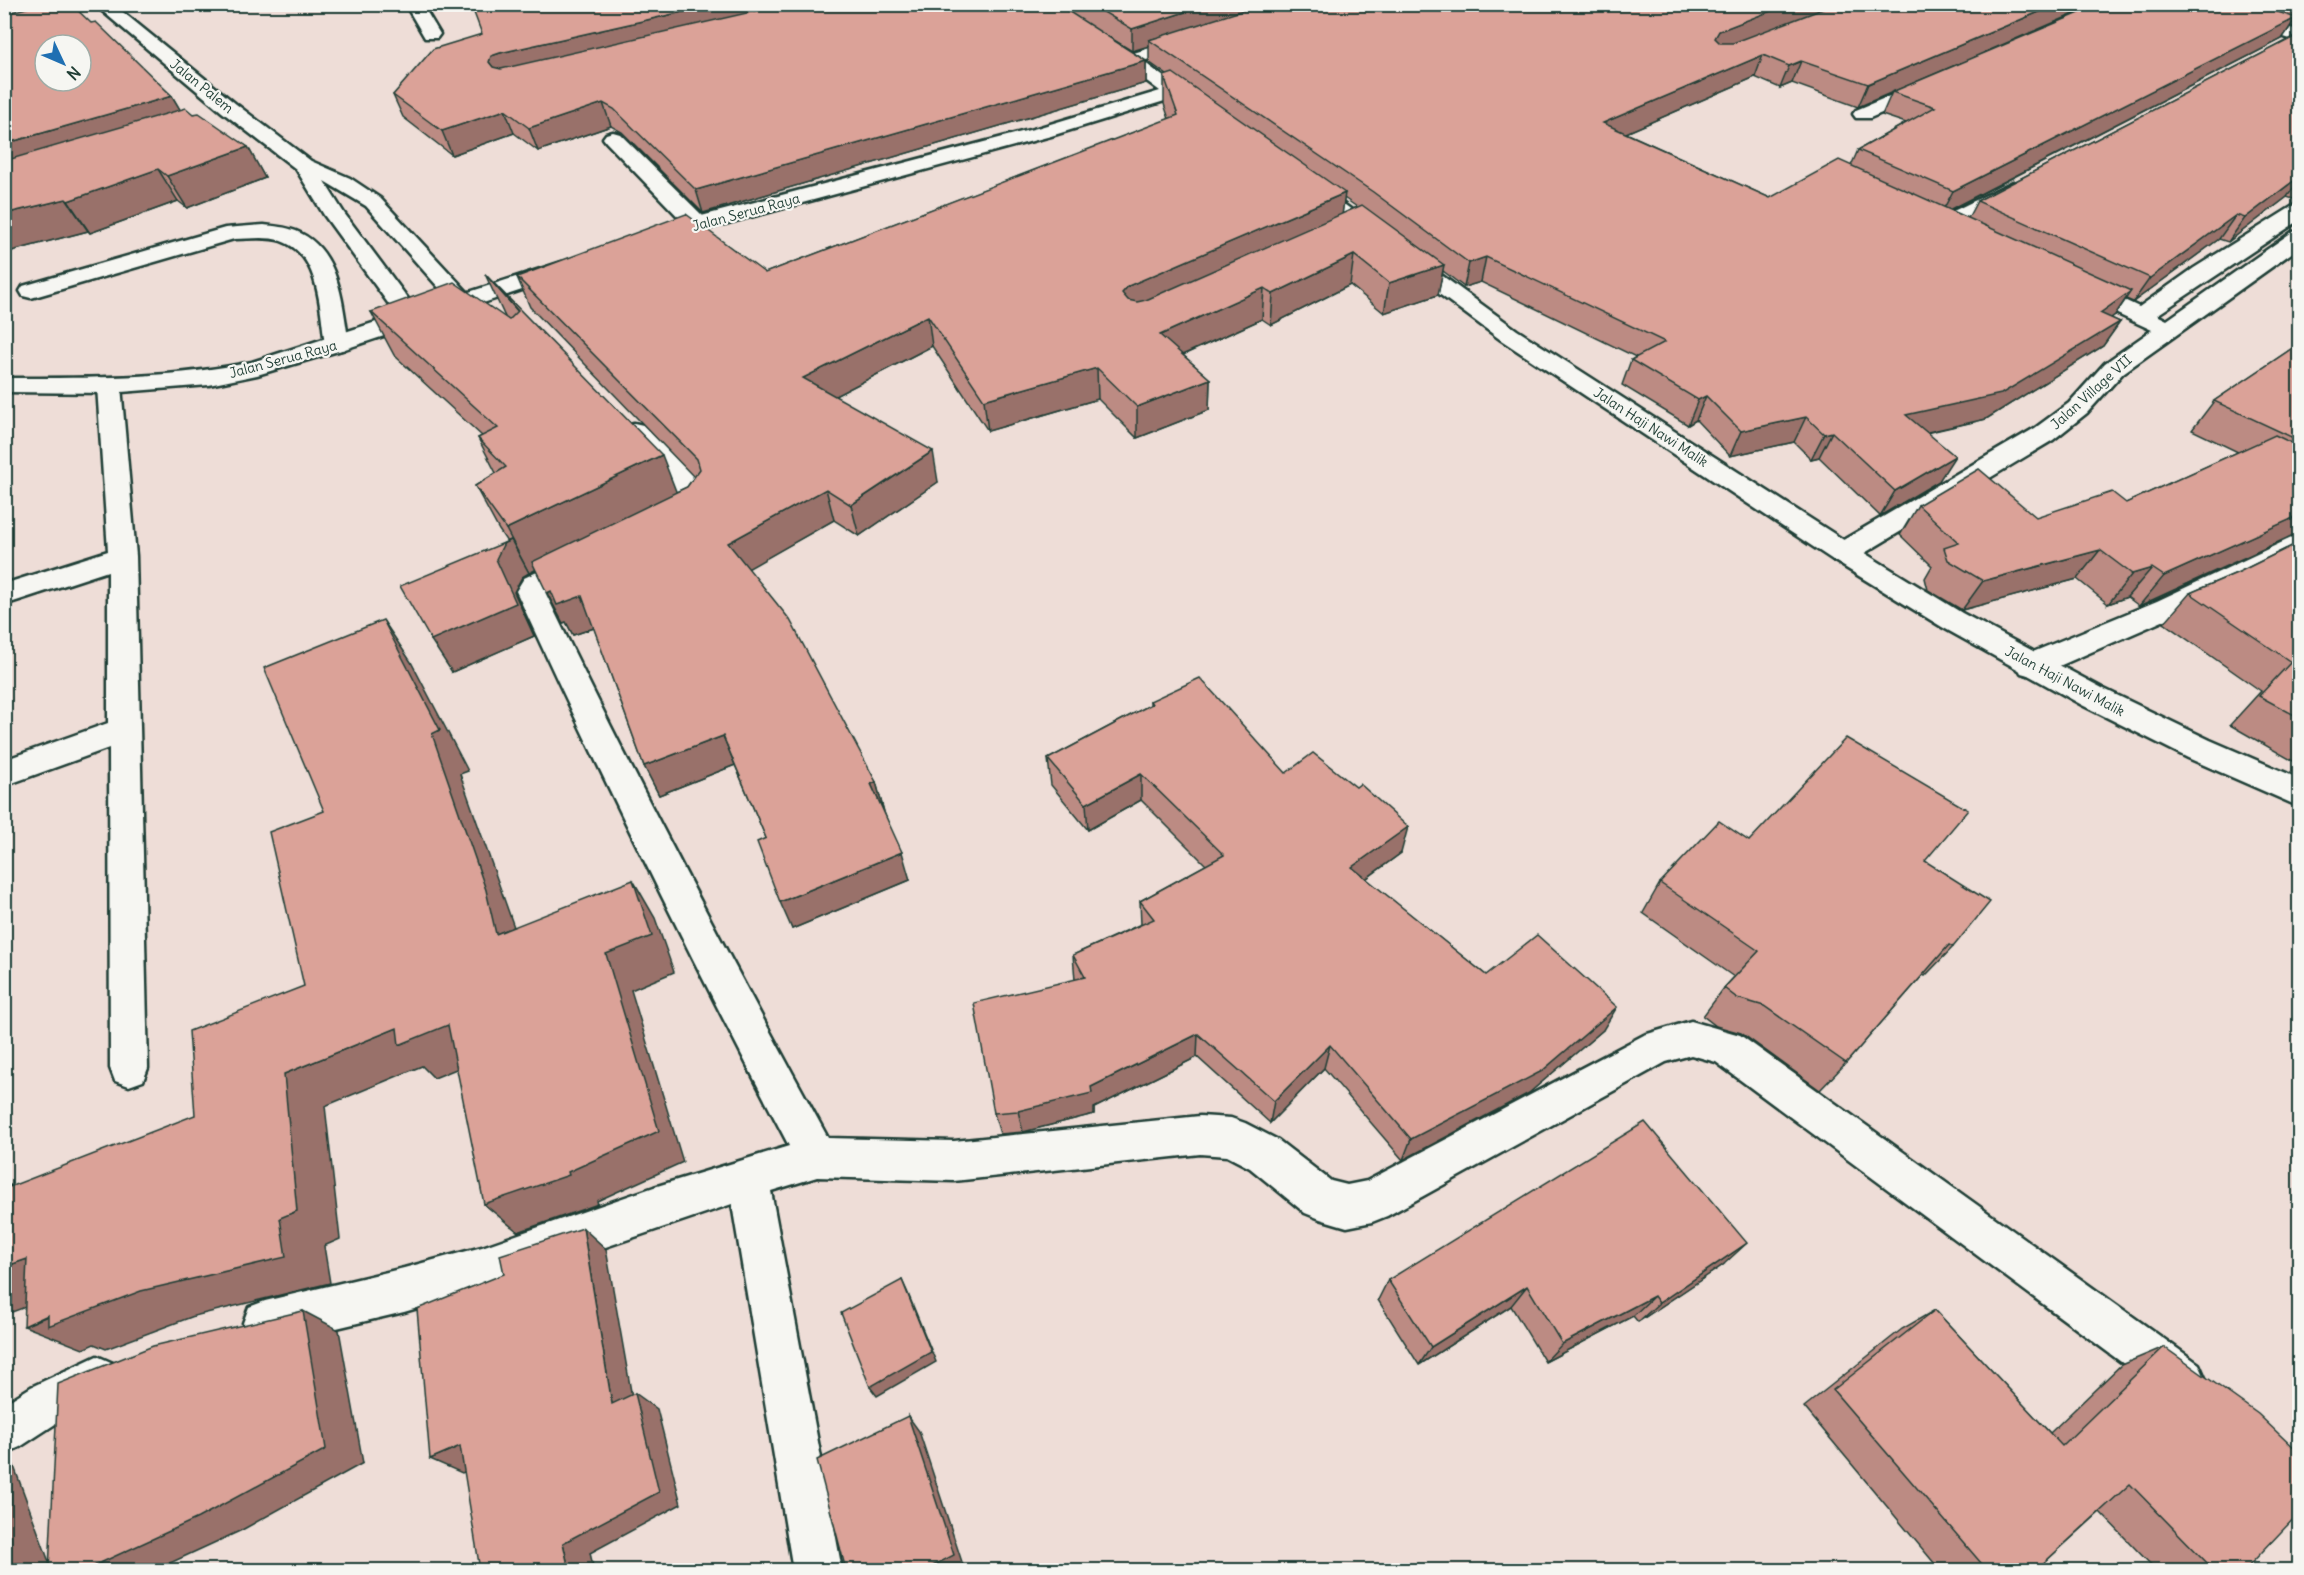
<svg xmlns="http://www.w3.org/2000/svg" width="2304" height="1575" font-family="Delius,sans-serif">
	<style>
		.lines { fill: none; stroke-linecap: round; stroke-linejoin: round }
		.minor-casing { stroke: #1f3d34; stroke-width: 5 }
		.secondary-casing { stroke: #1f3d34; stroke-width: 5 }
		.minor { fill: #f6f6f2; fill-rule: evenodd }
		.secondary { fill: #f6f6f2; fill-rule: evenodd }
		.wall { fill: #bc8b83; stroke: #1f3d34; stroke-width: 1.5; fill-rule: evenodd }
		.shaded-wall { fill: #99716a; stroke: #1f3d34; stroke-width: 1.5 }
		.building { fill: #dba298; stroke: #1f3d34; stroke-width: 1.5; fill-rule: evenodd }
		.labels { text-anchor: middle; stroke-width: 4.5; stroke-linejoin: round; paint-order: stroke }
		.far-street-label { font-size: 14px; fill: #1f3d34; stroke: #f6f6f2 }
	</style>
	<rect width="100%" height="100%" fill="#eeddd7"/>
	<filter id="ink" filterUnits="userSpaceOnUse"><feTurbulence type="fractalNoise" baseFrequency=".0167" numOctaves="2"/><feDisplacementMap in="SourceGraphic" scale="12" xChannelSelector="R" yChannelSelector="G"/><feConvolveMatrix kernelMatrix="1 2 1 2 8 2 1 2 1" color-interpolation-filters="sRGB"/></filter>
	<g filter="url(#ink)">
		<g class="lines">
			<defs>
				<g id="minor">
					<path d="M59,4H89L87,8L4,29V19Z"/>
					<path d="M94,4H113L236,104L311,161L350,178L380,198L472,297L475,302L472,307L464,309L456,307L366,206L324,181L344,213L424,320L420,325L412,327L404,325L324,215L296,169L222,112Z"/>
					<path d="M405,4H422L440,34L437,38H425Z"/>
					<path d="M2190,4H2217L2300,31V42L2192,8Z"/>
					<path d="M1192,35L1198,36L1201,40L1198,44L1130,65L1124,64L1121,60L1124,56Z"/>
					<path d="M1928,80L1935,82L1937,86L1935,90L1870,118H1856L1853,114L1856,110Z"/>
					<path d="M613,132L620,134L706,219L709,224L706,229L698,230L690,229L606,142L603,138L606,134Z"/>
					<path d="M2013,182L2020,184L2023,188L2020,192L1951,230L1943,231L1935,230L1932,225L1935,220Z"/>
					<path d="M2300,204V220L2157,315L2167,320L2292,232L2300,231V247L2123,373L2087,413L2053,440L1853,560L1843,562L1833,560L1829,553L1833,546L2035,428L2069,403L2105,363L2152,330L2072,293L2069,288L2072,283L2080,281L2088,283L2139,307L2194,268L2293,206Z"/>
					<path d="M264,225C274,226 286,227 296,231C340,249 342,303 349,344L345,349L337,351L329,349L325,344C320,310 320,254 281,241C267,236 250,239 234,239L31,298L23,296L20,291L23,286L225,228Z"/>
					<path d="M109,379L118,381L121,386L136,556L148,1068L143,1081L129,1086L115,1081L110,1068L109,748L4,786V760L108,723V571L4,605V584L108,551L97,386L100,381Z"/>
					<path d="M634,423L643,425L703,486L709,501C698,517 683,529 663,523L659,517C665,508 674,507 681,500L680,495L621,431L625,425Z"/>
					<path d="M2300,534V555L2211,600L2043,673L2032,676L2021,673L2017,665L2021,657L2157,601Z"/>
					<path d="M581,552L591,555L595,562L591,569L545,592C634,777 729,958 828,1138L954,1141L1200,1116L1231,1118L1245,1123L1278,1140L1331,1181L1347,1185L1367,1181L1644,1035L1691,1021L1740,1035L2199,1364L2206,1380L2199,1396L2183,1403L2167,1396L1716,1062L1691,1055L1666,1062L1387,1216L1372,1222L1347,1227L1320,1219L1305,1213L1250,1168L1227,1156L1200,1154L954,1181L817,1177L771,1191L842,1570H793L732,1204L482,1289L404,1312L265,1345L249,1339L243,1323L249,1307L265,1301L404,1268L482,1247L654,1187L789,1146C693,963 602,778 516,591L524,578Z"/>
					<path d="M97,1356L113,1363L120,1379L113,1395L63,1419L20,1447L4,1454V1404L31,1387Z"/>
				</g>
				<g id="secondary">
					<path d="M1028,4H1049L1136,56L1209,111L1206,115H1192L1171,99L1051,136L706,229C689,234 666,247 648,243L645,238L648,233L690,219L1037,128L1160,91L1124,64Z"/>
					<path d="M1305,179L1312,181L1517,330L1853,546L1962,613L2104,689L2210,740L2300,779V807L2188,758L2082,705L1942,627L1833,560L1501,340L1298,189L1295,185L1298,181Z"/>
					<path d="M562,262L570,264L573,269L570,274L345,349L257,375L209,385L109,393L4,392V378C88,378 170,379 252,362Z"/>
				</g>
			</defs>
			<!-- minor casing -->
			<use href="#minor" class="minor-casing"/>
			<!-- secondary casing -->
			<use href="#secondary" class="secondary-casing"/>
			<!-- minor -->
			<use href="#minor" class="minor"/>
			<!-- secondary -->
			<use href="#secondary" class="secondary"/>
		</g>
		<!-- wall -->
		<g class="wall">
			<path d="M475,4H2097L1858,107L1792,83L1780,88L1755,77L1626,133L1770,198L1851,166L1858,150L1906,123L1882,115L1892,92L2101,4H2300V28L2291,26L2282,39L1950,210L1968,218L1977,201L2300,34V201L2287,197L2228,242L2219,239L2133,302L2126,299L2115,315L2111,318L2120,322L2103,346L1986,419L1926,433L1939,481L1880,516L1819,457L1811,459L1794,442L1730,456L1696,420L1688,425L1622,385L1631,360L1636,357L1481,282L1464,287L1443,271L1438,295L1384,313L1350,285L1271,325L1262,319L1183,355L1210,379L1209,410L1137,438L1098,399L988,431L932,346L835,396L938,482L859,536L834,520L748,568L876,782L884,812L910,880L792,929L766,838L735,765L659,795L644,766L594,628L573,635L566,622L563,623L536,570L529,573L528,571L529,573L522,577L514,592L534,636L452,672L507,542L499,530L475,486L496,473L478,438L482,436L394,355L371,312L505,317L485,274L676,492L687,487L694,477L530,307L517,277L765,273L1169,119L1164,104V76L1167,75L1149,62V46L1132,51L1109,37L1146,61V83L703,213L622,132L611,126L538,151L514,133L452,155L403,117L393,95L482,34ZM1344,198L1357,207L1342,214Z"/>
			<path d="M91,23L172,96L180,110L193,114L248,147L265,178L187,208L178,201L90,233L88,231L4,253Z"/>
			<path d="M2300,343V532L2139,606L2127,597L2108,604L2077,579L1962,610L1928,590L1925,578L1932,566L1900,535L1918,505L2036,517L2126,503L2238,452L2192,430L2214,401Z"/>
			<path d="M2300,542V765L2230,725L2261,691L2164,623L2190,593L2239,572Z"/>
			<path d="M1150,701L1286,773L1401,853L1366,879L1486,975L1603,1030L1529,1093L1403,1160L1324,1068L1270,1123L1197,1057L1094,1108V1114L1023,1132L1000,1134L994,1113L1075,980L1073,955L1141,924L1140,901L1206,865L1141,800L1088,830L1051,785L1048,759L1150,705Z"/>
			<path d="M1749,841L1925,861L1953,947L1925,976L1923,975L1846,1063L1820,1090L1741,1033L1716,1026L1703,1016L1724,988L1734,977L1643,913L1660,883Z"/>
			<path d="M1723,1265L1638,1322L1633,1316L1545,1362L1511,1306L1419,1365L1378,1300L1388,1280Z"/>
			<path d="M1935,1310L2050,1433L2121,1365L2164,1347L2245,1570H2156L2100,1512L2036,1570H1940L1804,1407L1902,1329Z"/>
		</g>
		<!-- shaded-wall -->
		<g class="shaded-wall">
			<path d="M718,4H819L500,78L489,62L491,56L500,53Z"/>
			<path d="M1210,4H1277L1149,40V46L1132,51V29Z"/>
			<path d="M1789,4H1837L1708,60L1715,38L1719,31Z"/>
			<path d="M2058,4H2097L1858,107L1868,84Z"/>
			<path d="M2296,18L2282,39L1941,214L1953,191Z"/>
			<path d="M1763,55L1755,77L1596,146L1603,123Z"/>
			<path d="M1146,61V83L703,213L696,190Z"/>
			<path d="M1801,61L1792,83L1780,88L1789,66Z"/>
			<path d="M172,96L190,126L4,183V144Z"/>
			<path d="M603,103L611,126L538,151L529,128Z"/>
			<path d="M505,110L514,133L452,155L442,131Z"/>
			<path d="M248,147L265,178L187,208L167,176Z"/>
			<path d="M158,169L178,201L90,233L68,201Z"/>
			<path d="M2300,176V179L2287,197L2228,242L2245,218Z"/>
			<path d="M1345,193L1341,223L1123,323L1122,293L1128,286Z"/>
			<path d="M66,199L88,231L4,253V214Z"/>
			<path d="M2236,215L2219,239L2133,302L2150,278Z"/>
			<path d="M1354,255L1350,285L1271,325L1273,294Z"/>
			<path d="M1486,257L1481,282L1464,287L1469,263Z"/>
			<path d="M1444,265L1438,295L1384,313L1389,283Z"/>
			<path d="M1264,288L1262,319L1160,365V335Z"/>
			<path d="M2131,291L2115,315L2084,338L2100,313Z"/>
			<path d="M928,316L932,346L810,409L803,378Z"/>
			<path d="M2120,322L2103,346L1986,419L1892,440L1906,415Z"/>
			<path d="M1097,368L1098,399L988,431L984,400Z"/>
			<path d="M1210,379L1209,410L1137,438V407Z"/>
			<path d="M1706,396L1696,420L1688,425L1698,400Z"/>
			<path d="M1806,417L1794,442L1730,456L1741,431Z"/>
			<path d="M1832,432L1819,457L1811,459L1824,434Z"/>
			<path d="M933,451L938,482L859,536L851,505Z"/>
			<path d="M662,455L679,499L529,573L506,529Z"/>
			<path d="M1955,456L1939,481L1880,516L1895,491Z"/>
			<path d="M826,489L834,520L739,574L728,543Z"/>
			<path d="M2300,515V532L2139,606L2164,576Z"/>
			<path d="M511,540L529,573L522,577L514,592L534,636L452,672L431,640L504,543Z"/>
			<path d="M2100,550L2077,579L1962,610L1983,581Z"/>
			<path d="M2152,568L2127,597L2108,604L2132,574Z"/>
			<path d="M551,591L582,596L597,627L573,635L566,622L563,623L547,593Z"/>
			<path d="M383,620L411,662L468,771L460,774L514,927L496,934Z"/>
			<path d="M723,736L735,765L659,795L644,766Z"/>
			<path d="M1141,774V800L1088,830L1086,804Z"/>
			<path d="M876,782L884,812L871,784Z"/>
			<path d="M1408,827L1401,853L1346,893L1352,867Z"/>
			<path d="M902,852L910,880L792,929L780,902Z"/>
			<path d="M633,880L655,918L674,972L631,990L683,1162L597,1201L598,1204L518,1232L484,1204L606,954Z"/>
			<path d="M1617,1007L1603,1030L1529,1093L1403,1160L1411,1139Z"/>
			<path d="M448,1025L481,1059L434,1078L422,1066L325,1106L340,1239L324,1246L330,1283L194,1316L106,1349L94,1344L83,1349L24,1326L280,1218L284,1074L397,1028Z"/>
			<path d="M1198,1034L1197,1057L1094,1108V1114L1023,1132L1018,1111L1091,1087Z"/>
			<path d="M1330,1045L1324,1068L1270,1123L1274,1101Z"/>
			<path d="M4,1182L16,1188L4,1236Z"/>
			<path d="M583,1228L606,1249L636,1420L612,1404Z"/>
			<path d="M1747,1243L1723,1265L1638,1322L1659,1303Z"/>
			<path d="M27,1259L85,1285L4,1315V1267Z"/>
			<path d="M902,1280L907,1291L936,1362L877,1396L870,1387Z"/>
			<path d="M1527,1286L1511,1306L1419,1365L1431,1347Z"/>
			<path d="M1654,1296L1633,1316L1545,1362L1562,1344Z"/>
			<path d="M303,1311L339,1330L363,1463L242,1530L155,1570H85Z"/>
			<path d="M635,1393L657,1409L681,1504L590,1553L594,1570H569L563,1543Z"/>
			<path d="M908,1416L919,1431L963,1565L952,1570H925Z"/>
			<path d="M460,1446L491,1460L462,1473L430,1459Z"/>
			<path d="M4,1459L12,1461L52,1570H4Z"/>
		</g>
		<!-- building -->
		<g class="building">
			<path d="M41,4H71L91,23L96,22L172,96L4,144V14ZM45,45H81V81H45Z"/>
			<path d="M475,4H718L500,53L491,56L489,62L493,67L501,69L786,4H1057L1146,61L696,190L614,109L603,103L529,128L505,110L442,131L393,95L433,49L482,34L473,10Z"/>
			<path d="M1090,4H1210L1132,29Z"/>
			<path d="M1263,4H1712L1714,5L1729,4H1789L1719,31L1715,38L1720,43H1733L1836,4H2058L1868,84L1801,61L1789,66L1763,55L1603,123L1770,198L1839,160L2131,291L2100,313L2120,322L2001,394L1906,415L1955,456L1895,491L1832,432L1824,434L1806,417L1741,431L1706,396L1698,400L1631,360L1665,342L1486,257L1469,263L1373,192L1149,40Z"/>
			<path d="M2101,4H2254L2296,18L1953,191L1858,150L1935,107L1892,92Z"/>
			<path d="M2300,34V176L2245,218L2236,215L2150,278L1977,201Z"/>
			<path d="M1173,73L1345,193L1128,286L1122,293L1128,300L1137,302L1146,300L1362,205L1444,265L1389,283L1354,255L1273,294L1264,288L1160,335L1210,379L1137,407L1097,368L984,400L928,316L803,378L933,451L851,505L826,489L728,543L790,620L876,782L871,784L902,852L780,902L757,842L766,838L723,736L644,766L582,596L557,605L551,591L547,593L532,562L687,487L700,469L697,459L517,277L686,214L765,273L1178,115L1164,76Z"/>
			<path d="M186,108L193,114L199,113L248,147L167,176L158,169L68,201L66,199L4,214V161Z"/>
			<path d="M485,274L662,455L506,529L475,486L506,467L478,438L498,428L371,312L454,282L509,320L518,311Z"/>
			<path d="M2300,343V441L2214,401Z"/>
			<path d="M2275,435L2300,447V515L2164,576L2152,568L2132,574L2100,550L1983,581L1948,560L1944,548L1959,543L1918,505L1979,469L2036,517L2112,492L2126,503Z"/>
			<path d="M511,540L504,543L496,559L516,603L431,640L400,586Z"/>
			<path d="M2300,542V718L2259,696L2291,662L2190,593L2239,572Z"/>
			<path d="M383,620L440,730L432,734L486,890L496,934L633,880L652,936L606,954L659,1131L568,1172L569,1175L484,1204L448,1025L399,1045L397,1028L284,1074L297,1211L280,1218L286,1257L141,1291L48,1326V1315L24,1326L27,1259L4,1267V1189L195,1115L189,1031L304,986L269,832L324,811L264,668Z"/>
			<path d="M1200,678L1286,773L1313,753L1356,787L1360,784L1408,827L1352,867L1486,975L1537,935L1617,1007L1542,1071L1411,1139L1330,1045L1274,1101L1198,1034L1091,1087L1092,1093L1018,1111L994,1113L974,1003L1085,977L1073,955L1154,919L1140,901L1224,855L1141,774L1086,804L1048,759L1152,704L1150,701Z"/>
			<path d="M1846,738L1968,810L1925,861L1990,902L1953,947L1949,945L1846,1063L1764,1006L1737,998L1724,988L1759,951L1660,883L1719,821L1749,841Z"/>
			<path d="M1645,1122L1747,1243L1659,1303L1654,1296L1562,1344L1527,1286L1431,1347L1388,1280Z"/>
			<path d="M583,1228L612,1404L635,1393L659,1492L563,1543L569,1570H480L460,1446L430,1459L417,1309L504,1274L500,1255Z"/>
			<path d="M902,1280L931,1352L870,1387L841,1313Z"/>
			<path d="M1935,1310L2062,1446L2164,1347L2258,1414L2300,1454V1512L2245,1570H2214L2130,1484L2036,1570H1987L1833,1390Z"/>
			<path d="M303,1311L326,1449L198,1518L85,1570H49L58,1384L153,1346Z"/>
			<path d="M908,1416L954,1555L925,1570H846L817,1460Z"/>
		</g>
	</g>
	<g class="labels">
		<!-- far-street labels -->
		<g class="far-street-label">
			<text transform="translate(202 86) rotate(39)" y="5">Jalan Palem</text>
			<text transform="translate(746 212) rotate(-15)" y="5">Jalan Serua Raya</text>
			<text transform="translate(283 359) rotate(-15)" y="5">Jalan Serua Raya</text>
			<text transform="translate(2091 392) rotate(-42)" y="5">Jalan Village VII</text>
			<text transform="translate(1651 427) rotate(33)" y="5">Jalan Haji Nawi Malik</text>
			<text transform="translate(2065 681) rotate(28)" y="5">Jalan Haji Nawi Malik</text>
		</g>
	</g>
	<!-- margin -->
	<rect width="2304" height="1575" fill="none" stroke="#f6f6f2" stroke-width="24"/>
	<rect x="12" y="12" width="2280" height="1551" fill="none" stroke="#1f3d34" stroke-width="2" filter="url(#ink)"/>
	<!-- north arrow -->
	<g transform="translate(63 63) rotate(134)"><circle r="28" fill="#f6f6f2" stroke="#a0aca6" stroke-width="1.5"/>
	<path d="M0-4.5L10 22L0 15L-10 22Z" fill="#1f6fb2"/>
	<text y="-9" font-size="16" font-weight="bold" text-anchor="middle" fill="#1f3d34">N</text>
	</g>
</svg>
